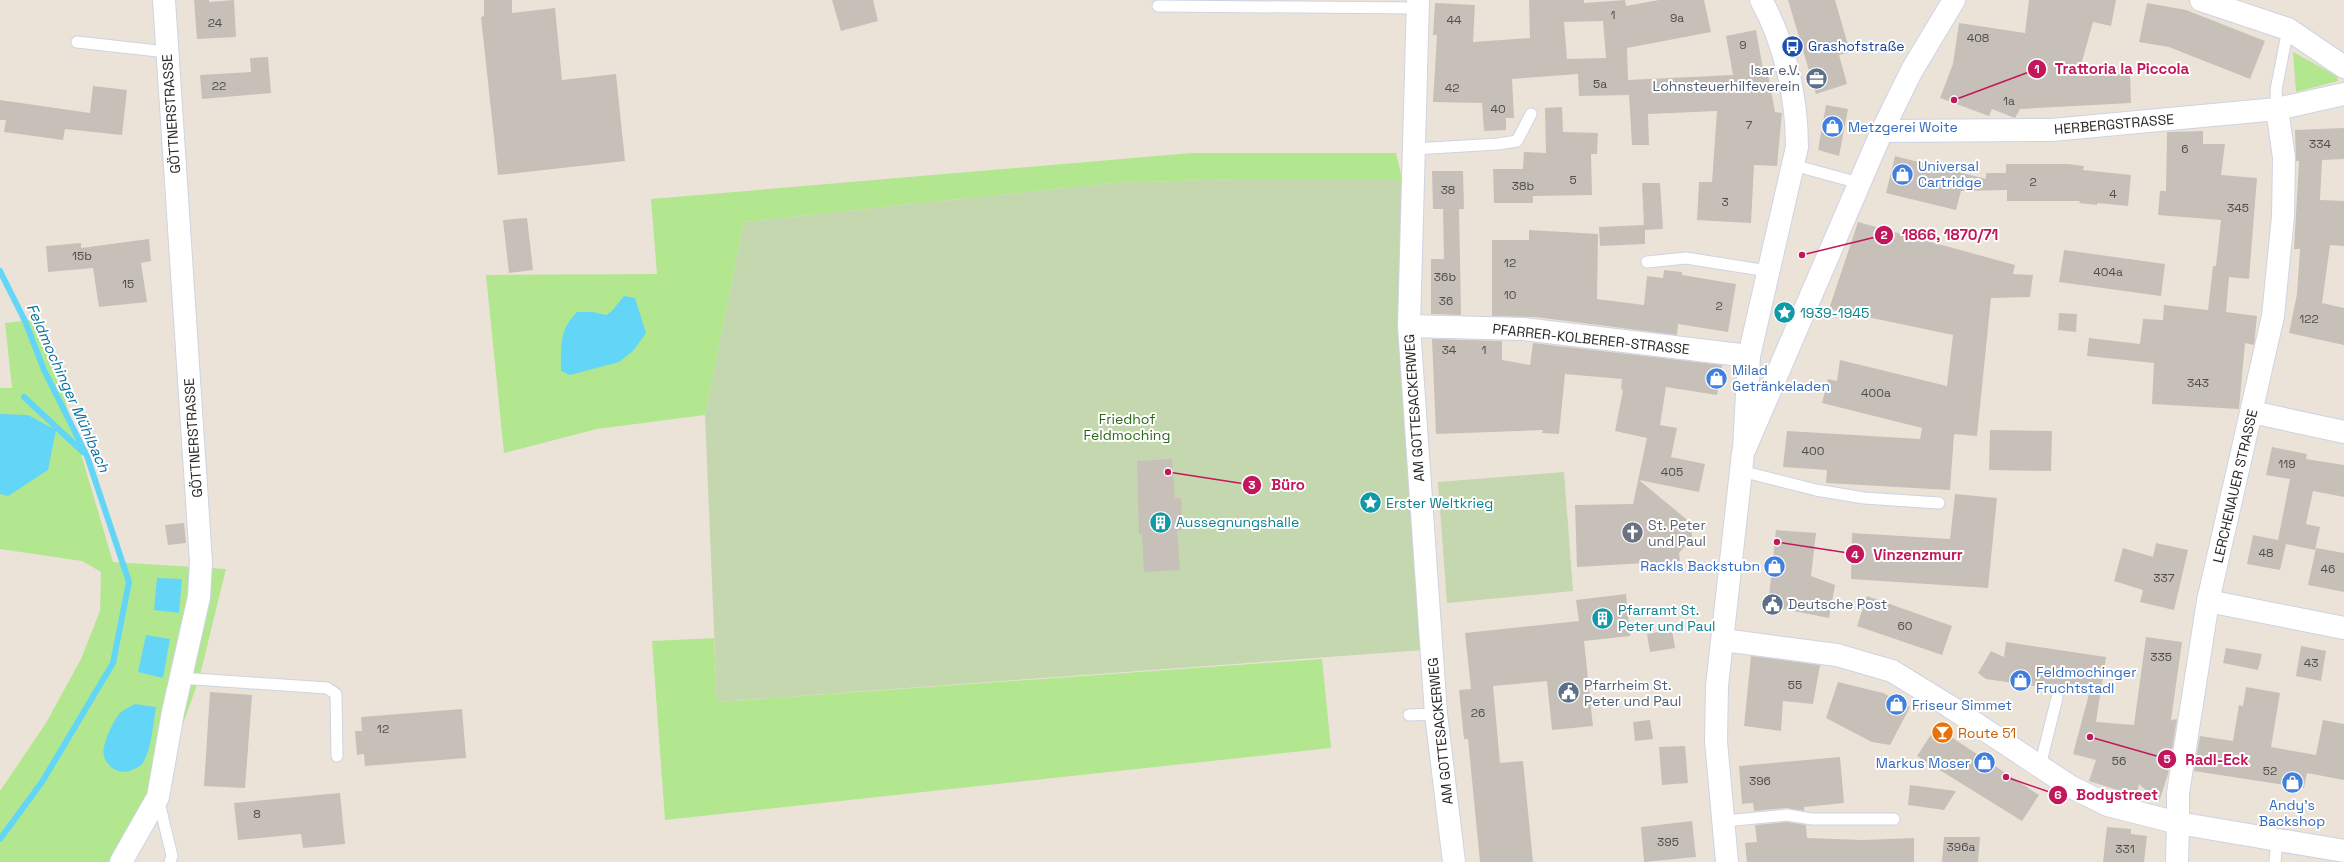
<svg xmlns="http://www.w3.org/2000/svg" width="2344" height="862" font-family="'Space Grotesk',sans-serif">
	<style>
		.green { fill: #b2e790 }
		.cemetery { fill: #c4d7ae }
		.water { fill: #63d5f6 }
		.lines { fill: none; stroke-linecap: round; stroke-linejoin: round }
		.stream { stroke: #63d5f6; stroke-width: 6 }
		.building { fill: #c7c0b8; fill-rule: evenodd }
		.service-casing { stroke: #ced3e3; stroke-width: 13 }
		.minor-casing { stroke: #ced3e3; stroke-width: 24 }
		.secondary-casing { stroke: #ced3e3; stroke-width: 24 }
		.service { stroke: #fff; stroke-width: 11 }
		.minor { stroke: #fff; stroke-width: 22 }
		.secondary { stroke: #fff; stroke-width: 22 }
		.labels { text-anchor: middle; stroke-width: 4; stroke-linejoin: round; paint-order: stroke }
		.number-label { font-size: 12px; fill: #504e4c }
		.transit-label { font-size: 14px; fill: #164399; stroke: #fff; text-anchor: start }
		.service-label { font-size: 14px; fill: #4e5e75; stroke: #fff; text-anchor: start }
		.street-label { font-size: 14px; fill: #282828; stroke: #fff }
		.shop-label { font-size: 14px; fill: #366cbe; stroke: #fff; text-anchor: start }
		.culture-label { font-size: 14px; fill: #0d838f; stroke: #fff; text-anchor: start }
		.park-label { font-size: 14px; fill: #2a6914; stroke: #fff }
		.worship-label { font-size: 14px; fill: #5b616d; stroke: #fff; text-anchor: start }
		.food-label { font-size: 14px; fill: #c56008; stroke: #fff; text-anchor: start }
		.water-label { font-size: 15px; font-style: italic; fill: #0471a0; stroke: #fff }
		.leader { fill: none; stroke: #c2185b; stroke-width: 1.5 }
		.callout-dot { fill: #c2185b; stroke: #fff; stroke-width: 1.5 }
		.mark-label { font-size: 12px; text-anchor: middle; font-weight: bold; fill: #fff }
		.callout-label { font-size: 15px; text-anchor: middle; font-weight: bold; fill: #c2185b; stroke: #fff; stroke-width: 4; stroke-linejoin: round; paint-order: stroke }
	</style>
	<rect width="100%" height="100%" fill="#ece3d8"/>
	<!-- green -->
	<g class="green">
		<path d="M2293,52L2337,76L2338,81L2296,92Z"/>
		<path d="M1192,153H1396L1402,179H1242L1113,183L744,222L705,415L597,429L504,453L486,275L657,274L651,199Z"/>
		<path d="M41,319L113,562L226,569L199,679L159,792L118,862H0V791L46,723L81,659L100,611L101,572L82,561L0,549V388H12L5,323Z"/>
		<path d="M714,638L717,702L1322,659L1331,748L665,820L652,641Z"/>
	</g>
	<!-- cemetery -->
	<g class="cemetery">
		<path d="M1242,179H1402L1401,332L1424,650L717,702L705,415L744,222L1113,183Z"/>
		<path d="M1564,472L1573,591L1447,603L1438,482Z"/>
	</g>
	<!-- water -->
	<g class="water">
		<path d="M624,296L635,298L646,333L633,351L619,362L570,375L561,371C561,346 559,330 577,312H593L606,315L612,311Z"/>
		<path d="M0,414L28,415L56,430L48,470L8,496L0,494Z"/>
		<path d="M157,578L182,579L179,613L154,610Z"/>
		<path d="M146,635L170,639L163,678L138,672Z"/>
		<path d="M135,704L156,707C153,724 152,746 144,761C142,766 137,768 132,770C118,777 100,763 104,747C106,737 114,719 121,712C125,709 131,706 135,704Z"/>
	</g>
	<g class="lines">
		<!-- stream -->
		<g class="stream">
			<path d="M0,271L25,321L44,370L87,456L129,582L113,663L42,782L0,839"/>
			<path d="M24,397L83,452"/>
		</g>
	</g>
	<!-- building -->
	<g class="building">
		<path d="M194,0H209V2L234,0L236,37L197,39Z"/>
		<path d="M484,0H512V13L555,8L562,80L616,74L625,161L498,175L481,17L484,16Z"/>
		<path d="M832,0H873L878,21L841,31Z"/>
		<path d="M1529,0H1584V3L1625,0L1626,6L1659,0H1704L1711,32L1627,48L1628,80L1733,75L1726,36L1756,30L1764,75L1768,74L1775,112L1782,113L1777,166L1754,165L1751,223L1697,220L1699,182H1712L1717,111L1648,114L1649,145H1632L1629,95L1579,96L1578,74L1512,79L1514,118H1506V130L1484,131L1482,103L1433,102L1437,35H1433L1435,3L1475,5L1473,42L1530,38ZM1603,21L1606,58L1567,59L1564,22Z"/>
		<path d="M1788,0H1835L1850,52L1839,55L1847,84L1816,94Z"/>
		<path d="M2029,0H2116L2111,26L2093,22L2078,76L2130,73L2131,103L2020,109L2015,118L1992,109L1989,116L1940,98L1953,64L1959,23L2025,33Z"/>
		<path d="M2147,3L2186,10L2265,41L2250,79L2169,47L2139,42Z"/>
		<path d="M268,57L271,93L202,99L200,75L251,72L250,58Z"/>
		<path d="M93,86L127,90L122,135L65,129L63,140L4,132L6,120H0V100L90,113Z"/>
		<path d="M1826,105L1848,109L1839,156L1818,150Z"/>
		<path d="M1562,107L1563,132L1598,133L1597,154H1591L1592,195L1533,196V203H1494L1493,169H1523L1524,152L1546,153L1545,108Z"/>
		<path d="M2344,128V159L2322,160L2320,200L2344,201V246L2330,245L2322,303L2344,308V345L2289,333L2297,294L2300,249H2294L2299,161H2296L2295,130Z"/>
		<path d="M2203,131V144H2225L2221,175L2257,178L2249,279L2229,277L2226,312L2257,316L2254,345L2245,343L2239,409L2152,404L2154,363L2087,356L2089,338L2140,344L2143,319L2163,320L2164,305L2208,310L2213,266H2216L2221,220L2158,215L2160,191H2166L2167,132Z"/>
		<path d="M1895,156L1986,179V173H2006V164H2068L2084,166L2083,170L2131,175L2128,206L2097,203V205L2079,203L2080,201H2007V190L1961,191L1956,210L1886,193Z"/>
		<path d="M1432,171H1463L1464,209H1459L1461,315L1431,314V259H1444L1443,209H1433Z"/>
		<path d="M1642,183H1660L1663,229L1645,230V244L1600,246L1599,227L1644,225Z"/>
		<path d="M527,218L533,270L509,273L503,220Z"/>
		<path d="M1858,222L2015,265L2013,274L2033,275L2030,297L1991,298L1977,436L1954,434L1950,490L1826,483L1827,470L1783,467L1787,431L1920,439L1922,428L1822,403L1828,379L1837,381L1840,360L1947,386L1953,335L1829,309Z"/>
		<path d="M1529,230L1598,234L1597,299L1644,305L1647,276L1663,278L1664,270L1682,272V275L1736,284L1728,332L1678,324L1677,335L1535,317L1492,316V240H1529Z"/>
		<path d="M149,239L151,261L141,263L147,302L99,307L93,268L48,272L46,246L81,243V248Z"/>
		<path d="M2064,250L2165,264L2161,296L2059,282Z"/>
		<path d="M2059,313L2077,314L2076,332L2058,330Z"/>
		<path d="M1432,339L1502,341V360L1530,365L1533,343L1722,365L1717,395L1666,387L1660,425L1677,428L1671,457L1705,464L1699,492L1639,480L1691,523L1692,538L1679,553L1680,561L1577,567L1575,505L1633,504L1647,438L1615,431L1623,390L1621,389L1622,379L1565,374L1559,434L1542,433L1543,430L1436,434Z"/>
		<path d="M1990,430L2052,431L2051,471L1989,470Z"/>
		<path d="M2272,447L2307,454L2306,459L2344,465V497L2313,491L2306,524L2320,527L2315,550L2286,544L2280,570L2247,564L2253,535L2278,540L2290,479L2266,475Z"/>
		<path d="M1172,459L1175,498H1181L1183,530L1177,531L1180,570L1144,572L1142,533L1139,534L1137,461Z"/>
		<path d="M1955,494L1997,498L1988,588L1851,579L1852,533L1950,539Z"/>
		<path d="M184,523L186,543L168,545L165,525Z"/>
		<path d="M1776,530L1816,533L1811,576L1835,585L1829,618L1768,606Z"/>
		<path d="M2156,543L2188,550L2174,610L2140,602L2143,590L2114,581L2123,548L2153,557Z"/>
		<path d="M2316,548L2344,553V592L2308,585Z"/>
		<path d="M1626,594L1630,636L1584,641L1593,726L1552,730L1547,681L1493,686L1500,763L1523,761L1533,862H1480L1468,739H1464L1459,690L1471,689L1465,633L1579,621L1576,600Z"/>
		<path d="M1867,596L1952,626L1942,655L1857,626Z"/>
		<path d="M1672,630L1675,648L1650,652L1647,634Z"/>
		<path d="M2146,637L2182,642L2171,720L2177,719L2168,774L2159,802L2139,784L2136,796L2089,781L2096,760L2073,754L2089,694L1986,679L1978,673L1991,651L2004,657L2006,642L2106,657L2096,722L2134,725Z"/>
		<path d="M2301,646L2326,651L2321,681L2296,676Z"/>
		<path d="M2226,648L2262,654L2258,670L2223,663Z"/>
		<path d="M1751,656L1820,665L1813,704L1783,701L1781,731L1744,726Z"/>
		<path d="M1838,682L1883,693L1910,707L1890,745L1872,742L1826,718Z"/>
		<path d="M2246,687L2280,693L2271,747L2316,755L2323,720L2344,724V780L2307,773L2304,788L2194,771L2200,736L2233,741L2239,705L2243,706Z"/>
		<path d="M210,692L252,695L245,788L204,786Z"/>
		<path d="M462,709L466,758L365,766L364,754L357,755L355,731H362L361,717Z"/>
		<path d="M1650,720L1653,739L1635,741L1633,722Z"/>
		<path d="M1936,727L2039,795L2022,821L1917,756Z"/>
		<path d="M1685,746L1688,783L1662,785L1659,747Z"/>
		<path d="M1840,757L1844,803L1804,807V811L1786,808L1754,811L1753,803L1742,804L1739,766Z"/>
		<path d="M1910,785L1956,791L1944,810L1908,805Z"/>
		<path d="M340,793L345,844L303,848L301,834L238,840L234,803Z"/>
		<path d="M1692,821L1696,857L1644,862L1641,827Z"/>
		<path d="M1787,822L1806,825L1807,838L1863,840L1914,838V862H1747L1745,843L1757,842L1755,825Z"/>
		<path d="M2107,827L2131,829V834L2147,836L2144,862H2103Z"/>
		<path d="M1944,837H1980L1978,862H1942Z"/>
	</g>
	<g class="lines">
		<defs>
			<g id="service">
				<path d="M1158,6L1417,8"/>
				<path d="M77,42L167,52"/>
				<path d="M2277,109L2276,90L2288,29"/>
				<path d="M1414,149L1498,144L1517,141L1531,114"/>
				<path d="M1793,165L1859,183"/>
				<path d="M1647,262L1686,258L1768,271"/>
				<path d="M1741,471L1816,490L1864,498L1939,503"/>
				<path d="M180,678L327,688L336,694L337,756"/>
				<path d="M1409,715L1436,714"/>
				<path d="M2040,766L2057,698"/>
				<path d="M158,798L172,856L170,862"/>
				<path d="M1724,821L1787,815L1812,819H1894"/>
				<path d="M2275,862L2277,839"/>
			</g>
			<g id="minor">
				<path d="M1418,0L1409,326L1436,714L1454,862"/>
				<path d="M2201,0L2288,29L2344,67"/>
				<path d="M1882,131L2052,130L2277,109L2344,94"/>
				<path d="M1409,326L1523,329L1749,356"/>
				<path d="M2252,412L2344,432"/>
				<path d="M1744,450L1749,356L1797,147C1797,98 1785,43 1761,0"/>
				<path d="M2208,601L2344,628"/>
				<path d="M2178,823V793L2208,601L2273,316L2283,216L2284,158L2277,109"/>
				<path d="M121,862L158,797L173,712L199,597L201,562L164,0"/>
			</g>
			<g id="secondary">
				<path d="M1723,640L1837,655L1892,671L1949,706L2071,787L2108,805L2178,823L2344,851"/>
				<path d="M1727,862L1716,741L1717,686L1743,453L1882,131L1912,70L1954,0"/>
				<path d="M2177,862L2178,823"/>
			</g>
		</defs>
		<!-- service casing -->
		<use href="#service" class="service-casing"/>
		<!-- minor casing -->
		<use href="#minor" class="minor-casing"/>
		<!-- secondary casing -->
		<use href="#secondary" class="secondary-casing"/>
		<!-- service -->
		<use href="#service" class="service"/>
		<!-- minor -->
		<use href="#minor" class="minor"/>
		<!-- secondary -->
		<use href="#secondary" class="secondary"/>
	</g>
	<!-- icons -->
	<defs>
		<symbol id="bus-disc" viewBox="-11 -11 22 22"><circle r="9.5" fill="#1a4fb4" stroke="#fff"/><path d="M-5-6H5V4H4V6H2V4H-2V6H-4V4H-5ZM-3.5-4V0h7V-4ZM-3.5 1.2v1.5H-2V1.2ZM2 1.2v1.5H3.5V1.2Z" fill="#fff"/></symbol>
		<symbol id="office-disc" viewBox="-11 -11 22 22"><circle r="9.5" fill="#5c6f8a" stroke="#fff"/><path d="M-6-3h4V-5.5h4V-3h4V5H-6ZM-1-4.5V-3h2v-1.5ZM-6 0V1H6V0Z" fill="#fff"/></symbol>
		<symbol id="shop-disc" viewBox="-11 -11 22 22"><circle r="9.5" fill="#3f7fe0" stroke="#fff"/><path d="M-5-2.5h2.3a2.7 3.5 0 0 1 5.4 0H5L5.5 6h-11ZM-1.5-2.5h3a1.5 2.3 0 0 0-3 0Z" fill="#fff"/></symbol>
		<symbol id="sight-disc" viewBox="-11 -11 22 22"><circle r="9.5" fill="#0f9aa8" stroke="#fff"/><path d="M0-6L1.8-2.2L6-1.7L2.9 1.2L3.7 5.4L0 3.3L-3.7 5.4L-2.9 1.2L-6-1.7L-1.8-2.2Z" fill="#fff"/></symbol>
		<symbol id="building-disc" viewBox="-11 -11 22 22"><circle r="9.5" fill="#0f9aa8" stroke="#fff"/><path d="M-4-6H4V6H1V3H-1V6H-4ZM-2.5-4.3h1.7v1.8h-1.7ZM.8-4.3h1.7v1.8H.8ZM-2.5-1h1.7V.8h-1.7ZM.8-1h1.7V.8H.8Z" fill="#fff"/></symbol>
		<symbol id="church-disc" viewBox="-11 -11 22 22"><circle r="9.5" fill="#6b7280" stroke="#fff"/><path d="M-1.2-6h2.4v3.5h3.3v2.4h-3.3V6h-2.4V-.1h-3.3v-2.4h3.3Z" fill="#fff"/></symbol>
		<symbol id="civic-disc" viewBox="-11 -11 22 22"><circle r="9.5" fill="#5c6f8a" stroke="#fff"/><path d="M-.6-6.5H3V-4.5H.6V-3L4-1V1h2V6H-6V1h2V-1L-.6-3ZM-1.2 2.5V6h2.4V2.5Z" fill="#fff"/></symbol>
		<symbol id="bar-disc" viewBox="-11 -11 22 22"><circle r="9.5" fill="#e8710a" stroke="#fff"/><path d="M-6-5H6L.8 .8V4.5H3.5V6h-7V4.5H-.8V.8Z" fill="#fff"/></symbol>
	</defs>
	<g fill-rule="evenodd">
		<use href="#bus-disc" x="1780" y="34" width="25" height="25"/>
		<use href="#office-disc" x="1804" y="66" width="25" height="25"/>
		<use href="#shop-disc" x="1820" y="114" width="25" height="25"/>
		<use href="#shop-disc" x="1890" y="162" width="25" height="25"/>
		<use href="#sight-disc" x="1772" y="300" width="25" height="25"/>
		<use href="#shop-disc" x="1704" y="366" width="25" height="25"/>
		<use href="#sight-disc" x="1358" y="490" width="25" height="25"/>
		<use href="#building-disc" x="1148" y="510" width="25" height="25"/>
		<use href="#church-disc" x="1620" y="520" width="25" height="25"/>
		<use href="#shop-disc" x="1762" y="554" width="25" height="25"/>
		<use href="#civic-disc" x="1760" y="592" width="25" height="25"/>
		<use href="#building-disc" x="1590" y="606" width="25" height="25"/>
		<use href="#shop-disc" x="2008" y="668" width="25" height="25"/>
		<use href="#civic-disc" x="1556" y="680" width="25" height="25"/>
		<use href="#shop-disc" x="1884" y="692" width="25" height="25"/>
		<use href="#bar-disc" x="1930" y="720" width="25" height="25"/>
		<use href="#shop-disc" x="1972" y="750" width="25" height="25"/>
		<use href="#shop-disc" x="2280" y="770" width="25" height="25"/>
	</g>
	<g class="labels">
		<!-- number labels -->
		<g class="number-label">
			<text x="1613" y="19">1</text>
			<text x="1677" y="22">9a</text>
			<text x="1454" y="24">44</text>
			<text x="215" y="27">24</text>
			<text x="1978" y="42">408</text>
			<text x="1743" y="49">9</text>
			<text x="1600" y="88">5a</text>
			<text x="219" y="90">22</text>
			<text x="1452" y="92">42</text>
			<text x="2009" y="105">1a</text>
			<text x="1498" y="113">40</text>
			<text x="1749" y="129">7</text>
			<text x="2320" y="148">334</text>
			<text x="2185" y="153">6</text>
			<text x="1573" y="184">5</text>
			<text x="2033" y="186">2</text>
			<text x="1523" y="190">38b</text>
			<text x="1448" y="194">38</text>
			<text x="2113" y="198">4</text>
			<text x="1725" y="206">3</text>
			<text x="2238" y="212">345</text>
			<text x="82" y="260">15b</text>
			<text x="1510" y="267">12</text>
			<text x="2108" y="276">404a</text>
			<text x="1445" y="281">36b</text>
			<text x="128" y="288">15</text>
			<text x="1510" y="299">10</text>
			<text x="1446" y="305">36</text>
			<text x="1719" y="310">2</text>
			<text x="2309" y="323">122</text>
			<text x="1449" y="354">34</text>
			<text x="1484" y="354">1</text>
			<text x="2198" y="387">343</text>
			<text x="1876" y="397">400a</text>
			<text x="1813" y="455">400</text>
			<text x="2287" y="468">119</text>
			<text x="1672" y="476">405</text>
			<text x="2266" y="557">48</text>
			<text x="2328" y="573">46</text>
			<text x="2164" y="582">337</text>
			<text x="1905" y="630">60</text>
			<text x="2161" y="661">335</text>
			<text x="2311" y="667">43</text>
			<text x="1795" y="689">55</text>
			<text x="1478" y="717">26</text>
			<text x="383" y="733">12</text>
			<text x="2119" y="765">56</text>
			<text x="2270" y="775">52</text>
			<text x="1760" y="785">396</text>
			<text x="257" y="818">8</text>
			<text x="1668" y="846">395</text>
			<text x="1961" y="851">396a</text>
			<text x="2125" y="853">331</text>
		</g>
		<!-- transit labels -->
		<g class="transit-label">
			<text x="1808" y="51">Grashofstraße</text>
		</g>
		<!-- service labels -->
		<g class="service-label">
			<text x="1800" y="75" text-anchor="end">Isar e.V.<tspan x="1800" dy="16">Lohnsteuerhilfeverein</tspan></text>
			<text x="1788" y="609">Deutsche Post</text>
			<text x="1584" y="690">Pfarrheim St.<tspan x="1584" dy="16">Peter und Paul</tspan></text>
		</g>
		<!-- street labels -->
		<g class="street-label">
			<text transform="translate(171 114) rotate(-94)" y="5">GÖTTNERSTRASSE</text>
			<text transform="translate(2114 124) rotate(-5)" y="5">HERBERGSTRASSE</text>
			<text transform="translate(1591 339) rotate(6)" y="5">PFARRER-KOLBERER-STRASSE</text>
			<text transform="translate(1414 408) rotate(-94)" y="5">AM GOTTESACKERWEG</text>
			<text transform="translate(193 438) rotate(-94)" y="5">GÖTTNERSTRASSE</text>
			<text transform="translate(2235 486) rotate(-77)" y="5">LERCHENAUER STRASSE</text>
			<text transform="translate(1440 731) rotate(-96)" y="5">AM GOTTESACKERWEG</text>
		</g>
		<!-- shop labels -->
		<g class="shop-label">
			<text x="1848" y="132">Metzgerei Woite</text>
			<text x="1918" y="171">Universal<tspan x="1918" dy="16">Cartridge</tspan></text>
			<text x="1732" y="375">Milad<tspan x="1732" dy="16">Getränkeladen</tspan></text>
			<text x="1760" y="571" text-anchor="end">Rackls Backstubn</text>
			<text x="2036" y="677">Feldmochinger<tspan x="2036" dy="16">Fruchtstadl</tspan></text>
			<text x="1912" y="710">Friseur Simmet</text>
			<text x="1970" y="768" text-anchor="end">Markus Moser</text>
			<text x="2292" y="810" text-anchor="middle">Andy's<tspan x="2292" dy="16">Backshop</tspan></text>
		</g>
		<!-- culture labels -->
		<g class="culture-label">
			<text x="1800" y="318">1939-1945</text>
			<text x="1386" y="508">Erster Weltkrieg</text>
			<text x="1176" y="527">Aussegnungshalle</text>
			<text x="1618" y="615">Pfarramt St.<tspan x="1618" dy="16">Peter und Paul</tspan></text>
		</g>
		<!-- park labels -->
		<g class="park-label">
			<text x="1127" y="424">Friedhof<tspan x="1127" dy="16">Feldmoching</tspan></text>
		</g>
		<!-- worship labels -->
		<g class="worship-label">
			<text x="1648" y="530">St. Peter<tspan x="1648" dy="16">und Paul</tspan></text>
		</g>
		<!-- food labels -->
		<g class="food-label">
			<text x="1958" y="738">Route 51</text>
		</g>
		<!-- water labels -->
		<g class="water-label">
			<text transform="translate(68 388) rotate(66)" y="5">Feldmochinger Mühlbach</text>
		</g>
	</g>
	<!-- callouts -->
	<path class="leader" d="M1954 100L2037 69M1802 255L1884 235M1168 472L1252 485M1777 542L1855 554M2090 737L2167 759M2006 777L2058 795"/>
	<g class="callout-dot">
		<circle cx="1954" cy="100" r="4"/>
		<circle cx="1802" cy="255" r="4"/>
		<circle cx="1168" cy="472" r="4"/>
		<circle cx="1777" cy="542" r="4"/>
		<circle cx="2090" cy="737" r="4"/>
		<circle cx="2006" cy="777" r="4"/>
		<circle cx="2037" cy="69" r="10"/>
		<circle cx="1884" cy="235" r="10"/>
		<circle cx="1252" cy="485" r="10"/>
		<circle cx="1855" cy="554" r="10"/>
		<circle cx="2167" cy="759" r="10"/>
		<circle cx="2058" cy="795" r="10"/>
	</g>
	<g class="mark-label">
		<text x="2037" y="73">1</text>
		<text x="1884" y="239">2</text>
		<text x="1252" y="489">3</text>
		<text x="1855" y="559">4</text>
		<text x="2167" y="763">5</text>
		<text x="2058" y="799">6</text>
	</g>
	<g class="callout-label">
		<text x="2122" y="74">Trattoria la Piccola</text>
		<text x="1950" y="240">1866, 1870/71</text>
		<text x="1288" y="490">Büro</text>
		<text x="1918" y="560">Vinzenzmurr</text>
		<text x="2217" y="765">Radl-Eck</text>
		<text x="2117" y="800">Bodystreet</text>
	</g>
</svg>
